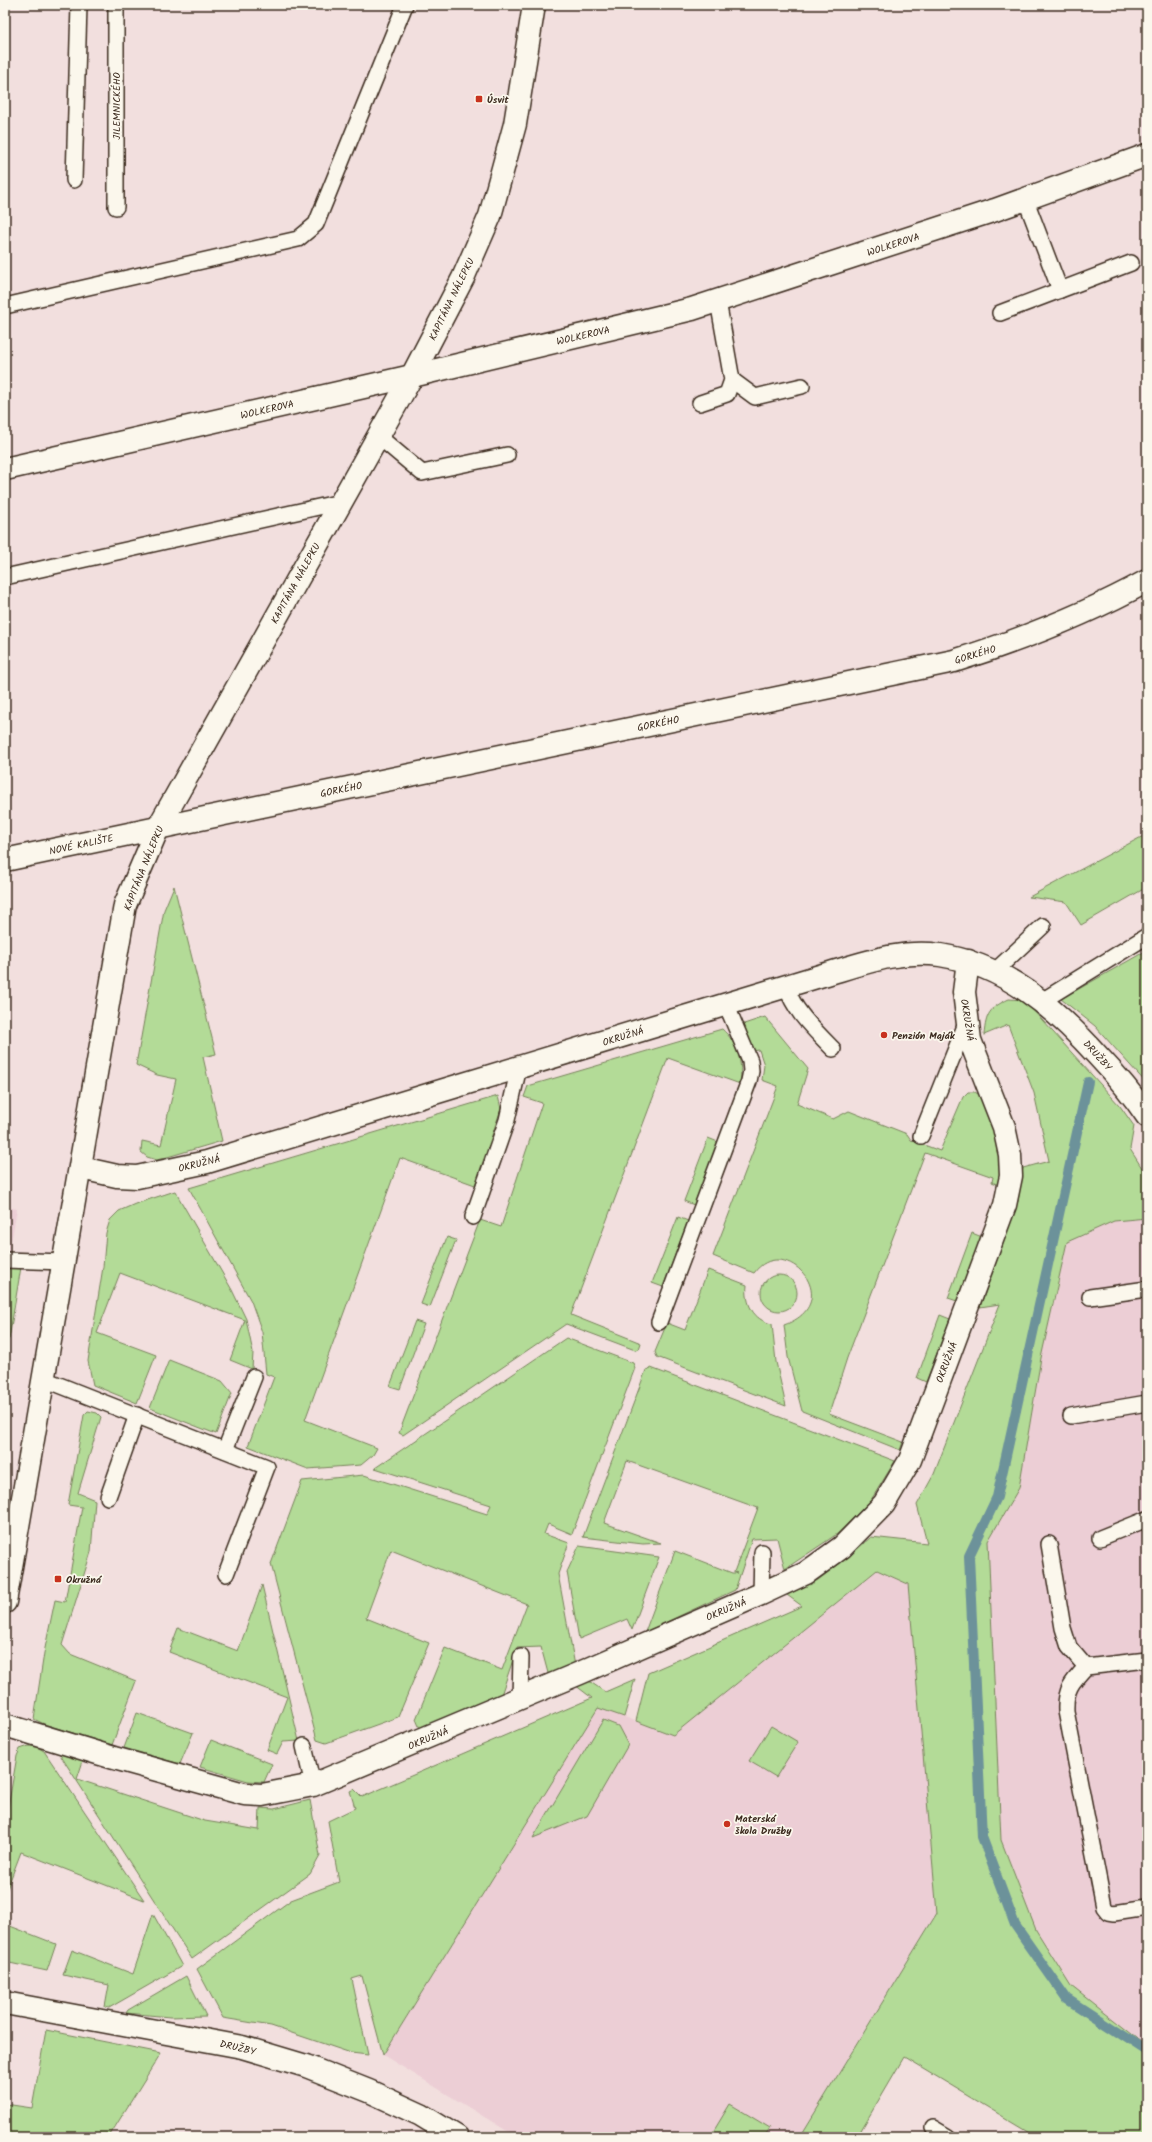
<svg xmlns="http://www.w3.org/2000/svg" width="1152" height="2142" font-family="Kalam,sans-serif">
	<style>
		.built { fill: #ecced5 }
		.green { fill: #b3db97; stroke: #77825a }
		.lines { fill: none; stroke-linecap: round; stroke-linejoin: round }
		.stream { stroke: #6c929a; stroke-width: 10 }
		.lane-casing { stroke: #3b2a1e; stroke-width: 18 }
		.street-casing { stroke: #3b2a1e; stroke-width: 25 }
		.secondary-casing { stroke: #3b2a1e; stroke-width: 25 }
		.lane { stroke: #fbf7ec; stroke-width: 15 }
		.street { stroke: #fbf7ec; stroke-width: 22 }
		.secondary { stroke: #fbf7ec; stroke-width: 22 }
		.poi-dot { fill: #c8321e; stroke: #fbf7ec; stroke-width: 1.5 }
		.labels { text-anchor: middle; stroke-width: 3.5; stroke-linejoin: round; paint-order: stroke }
		.poi-label { font-size: 10px; font-weight: bold; fill: #3b2a1e; stroke: #fbf7ec; text-anchor: start }
		.street-label { font-size: 10px; fill: #3b2a1e; stroke: #fbf7ec }
	</style>
	<rect width="100%" height="100%" fill="#f2dfde"/>
	<filter id="ink" filterUnits="userSpaceOnUse"><feTurbulence type="fractalNoise" baseFrequency=".025" numOctaves="2"/><feDisplacementMap in="SourceGraphic" scale="8" xChannelSelector="R" yChannelSelector="G"/><feConvolveMatrix kernelMatrix="1 2 1 2 8 2 1 2 1" color-interpolation-filters="sRGB"/></filter>
	<g filter="url(#ink)">
		<!-- built -->
		<g class="built">
			<path d="M5,1207L17,1209L5,1277Z"/>
			<path d="M1147,1218V2046L1071,1986L1036,1930L1001,1840L988,1541L1019,1488L1041,1358L1067,1242L1114,1221Z"/>
			<path d="M877,1570L909,1584L937,1913L800,2137H517L383,2055L598,1707L673,1735Z"/>
		</g>
		<!-- green -->
		<g class="green">
			<path d="M1147,834V887L1081,925L1066,902L1029,897Z"/>
			<path d="M174,886L216,1054L203,1057L222,1141L157,1160L147,1157L141,1152L142,1141L161,1145L176,1079L157,1075L136,1065L164,910Z"/>
			<path d="M1144,952L1147,958V1084L1095,1026L1061,999Z"/>
			<path d="M1009,999L1024,1000L1120,1106L1134,1126L1130,1149L1147,1176V1218L1114,1221L1067,1242L1041,1358L1019,1488L988,1541L1001,1840L1036,1930L1071,1986L1147,2046V2137H1037L904,2057L857,2137H800L937,1913L908,1584L877,1570L673,1735L636,1721L648,1673L802,1606L787,1595L818,1580L847,1558L871,1537L927,1543L917,1505L934,1474L1000,1304L980,1307L1018,1201L1023,1168L1049,1161L1034,1093L1008,1025L984,1035C986,1014 989,1008 1009,999Z"/>
			<path d="M765,1017L808,1069L797,1104L833,1119L849,1111L907,1134L911,1140L940,1151L963,1097L968,1092H975L981,1096L998,1142L1001,1186L992,1182L993,1177L925,1153L847,1358L829,1414L903,1442L900,1450L802,1411L788,1357L784,1325C848,1302 784,1231 754,1273L713,1256L778,1086L762,1080L764,1065L759,1050L752,1051L744,1024Z"/>
			<path d="M722,1029C738,1043 743,1063 740,1084L668,1058L571,1315L641,1343L639,1349L635,1350L566,1324L403,1435L399,1433L480,1220L501,1227L542,1103L524,1097L528,1086Z"/>
			<path d="M498,1096L501,1109L475,1185L400,1158L305,1420L377,1448L373,1455L361,1465L308,1469L248,1446L274,1377L266,1374L262,1332L251,1301L189,1188Z"/>
			<path d="M708,1138L718,1142L694,1205L684,1201Z"/>
			<path d="M175,1191L232,1290L246,1319L253,1353L252,1369L230,1360L245,1320L120,1273L97,1333L156,1355L137,1403L93,1385L88,1361L103,1267L106,1233L110,1220L119,1211L135,1204Z"/>
			<path d="M678,1217L688,1221L663,1287L652,1283Z"/>
			<path d="M972,1233L982,1237L957,1301L948,1298Z"/>
			<path d="M447,1237L456,1240L430,1307L421,1304Z"/>
			<path d="M7,1265L21,1267L9,1339L5,1343V1277Z"/>
			<path d="M708,1270L747,1285C745,1303 753,1320 772,1324L776,1362L786,1406L657,1357L655,1352L667,1323L685,1330Z"/>
			<circle cx="779" cy="1293" r="18"/>
			<path d="M940,1315L950,1319L926,1382L917,1378Z"/>
			<path d="M415,1321L424,1324L400,1389L390,1386Z"/>
			<path d="M566,1338L633,1363L635,1368L572,1534L548,1524L544,1534L569,1543L558,1574L575,1666L549,1677L541,1647L517,1648L500,1698L421,1731L416,1719L445,1648L502,1670L527,1604L391,1550L366,1618L429,1643L398,1717L326,1743L317,1740L271,1564L302,1481L364,1475L487,1514L491,1505L375,1468Z"/>
			<path d="M169,1360L222,1381L232,1393L216,1434L150,1408Z"/>
			<path d="M651,1368L895,1461L871,1500L837,1534L785,1569L777,1538L752,1539L735,1590L645,1632L675,1551L732,1573H738L734,1572L758,1508L627,1461L604,1523L661,1543L643,1544L583,1537L646,1370Z"/>
			<path d="M88,1411L97,1413L101,1417L78,1493L95,1500L91,1552L62,1645L70,1654L136,1681L112,1745L44,1724L34,1719L44,1653L55,1600L65,1602L82,1507L68,1505L84,1415Z"/>
			<path d="M579,1546L659,1557L632,1630L627,1619L579,1639L567,1572Z"/>
			<path d="M262,1585L299,1741L283,1742L277,1754L267,1750L287,1697L169,1652L178,1628L238,1651Z"/>
			<path d="M635,1679L624,1717L598,1708L383,2055L362,1976L352,1979L368,2055L351,2053L271,2026L223,2018L197,1969L291,1900L339,1882L328,1821L355,1808L350,1791L354,1789L362,1797L592,1698L575,1685L589,1681L605,1692Z"/>
			<path d="M137,1713L193,1733L180,1764L124,1748Z"/>
			<path d="M603,1720L618,1726L628,1745L587,1816L533,1838Z"/>
			<path d="M771,1726L798,1742L776,1777L749,1761Z"/>
			<path d="M211,1740L272,1764L264,1782L248,1781L200,1767Z"/>
			<path d="M29,1746L37,1747L44,1751L144,1900L21,1852L5,1894V1825L17,1756L20,1749Z"/>
			<path d="M57,1750L84,1758L77,1779L205,1821L259,1830L260,1808L274,1809L310,1800L320,1856L310,1874L192,1959Z"/>
			<path d="M153,1914L182,1966L109,2008L105,2007L109,1985L63,1975L72,1950L133,1974Z"/>
			<path d="M5,1924L56,1944L47,1971L5,1962Z"/>
			<path d="M186,1976L206,2016L170,2017L126,2013L128,2010Z"/>
			<path d="M46,2030L161,2053L110,2135L113,2137H5V2104L32,2108Z"/>
			<path d="M730,2104L770,2128L764,2137H710Z"/>
		</g>
		<g class="lines">
			<!-- stream -->
			<path class="stream" d="M1088,1082L997,1497L969,1556L982,1837L1015,1925L1067,1999L1147,2051"/>
			<defs>
				<g id="lane">
					<path d="M116,5V207"/>
					<path d="M74,180L79,5"/>
					<path d="M1025,198L1060,290"/>
					<path d="M5,306L298,239L316,224L405,5"/>
					<path d="M1000,313L1131,263"/>
					<path d="M732,380L755,397L802,386"/>
					<path d="M700,403L727,394L732,380L718,301"/>
					<path d="M378,436L422,473L507,455"/>
					<path d="M5,577L341,502"/>
					<path d="M995,971L1043,926"/>
					<path d="M786,986C795,1013 814,1029 833,1049"/>
					<path d="M1042,1001L1147,936"/>
					<path d="M921,1136L967,1021"/>
					<path d="M473,1217L507,1120L519,1067"/>
					<path d="M5,1260L64,1262"/>
					<path d="M1090,1297L1147,1289"/>
					<path d="M659,1322L749,1081L751,1071L750,1061L726,1004"/>
					<path d="M44,1379L267,1467L226,1574"/>
					<path d="M1071,1416L1147,1403"/>
					<path d="M225,1450L254,1377"/>
					<path d="M108,1497L137,1415"/>
					<path d="M1100,1538L1147,1519"/>
					<path d="M1049,1544L1063,1628L1069,1647L1086,1667"/>
					<path d="M761,1594L762,1552"/>
					<path d="M1147,1660L1086,1667C1072,1682 1065,1689 1066,1711L1104,1907L1108,1912L1114,1913L1147,1908"/>
					<path d="M520,1699L521,1657"/>
					<path d="M304,1746L313,1785"/>
					<path d="M933,2128L948,2137"/>
				</g>
				<g id="street">
					<path d="M412,376L692,309L995,210L1147,155"/>
					<path d="M5,860L954,661C1021,640 1085,615 1147,581"/>
					<path d="M81,1168L117,1176L137,1177L207,1162C376,1111 545,1059 714,1008C750,997 787,986 823,975C861,964 900,949 940,955C1005,965 1055,1008 1098,1056C1116,1075 1133,1095 1147,1116"/>
					<path d="M5,1725L114,1758L244,1794L262,1795L313,1785L580,1673L761,1594L806,1573L842,1547L884,1504L910,1460L1005,1205L1011,1176L1010,1155L1004,1127L970,1040L964,992L968,961"/>
					<path d="M5,2003L242,2047L306,2066L369,2091L421,2115L457,2137"/>
				</g>
				<g id="secondary">
					<path d="M5,469L412,376"/>
					<path d="M5,1602L125,905L158,828L412,376L463,278L490,216L515,124L534,5"/>
				</g>
			</defs>
			<!-- lane casing -->
			<use href="#lane" class="lane-casing"/>
			<!-- street casing -->
			<use href="#street" class="street-casing"/>
			<!-- secondary casing -->
			<use href="#secondary" class="secondary-casing"/>
			<!-- lane -->
			<use href="#lane" class="lane"/>
			<!-- street -->
			<use href="#street" class="street"/>
			<!-- secondary -->
			<use href="#secondary" class="secondary"/>
		</g>
	</g>
	<!-- markers -->
	<g class="poi-dot">
		<rect x="475" y="95" width="8" height="8" rx="2"/>
		<circle cx="884" cy="1035" r="4"/>
		<rect x="54" y="1575" width="8" height="8" rx="2"/>
		<circle cx="727" cy="1824" r="4"/>
	</g>
	<g class="labels">
		<!-- poi labels -->
		<g class="poi-label">
			<text x="487" y="103">Úsvit</text>
			<text x="892" y="1039">Penzión Maják</text>
			<text x="66" y="1583">Okružná</text>
			<text x="735" y="1822">Materská<tspan x="735" dy="12">škola Družby</tspan></text>
		</g>
		<!-- street labels -->
		<g class="street-label">
			<text transform="translate(116 106) rotate(-90)" y="4">JILEMNICKÉHO</text>
			<text transform="translate(893 244) rotate(-18)" y="4">WOLKEROVA</text>
			<text transform="translate(451 299) rotate(-64)" y="4">KAPITÁNA NÁLEPKU</text>
			<text transform="translate(583 335) rotate(-13)" y="4">WOLKEROVA</text>
			<text transform="translate(267 409) rotate(-13)" y="4">WOLKEROVA</text>
			<text transform="translate(295 583) rotate(-61)" y="4">KAPITÁNA NÁLEPKU</text>
			<text transform="translate(975 654) rotate(-17)" y="4">GORKÉHO</text>
			<text transform="translate(658 723) rotate(-12)" y="4">GORKÉHO</text>
			<text transform="translate(341 789) rotate(-12)" y="4">GORKÉHO</text>
			<text transform="translate(81 844) rotate(-12)" y="4">NOVÉ KALIŠTE</text>
			<text transform="translate(143 868) rotate(-68)" y="4">KAPITÁNA NÁLEPKU</text>
			<text transform="translate(968 1020) rotate(81)" y="4">OKRUŽNÁ</text>
			<text transform="translate(623 1036) rotate(-17)" y="4">OKRUŽNÁ</text>
			<text transform="translate(1098 1055) rotate(48)" y="4">DRUŽBY</text>
			<text transform="translate(199 1163) rotate(-14)" y="4">OKRUŽNÁ</text>
			<text transform="translate(946 1362) rotate(-69)" y="4">OKRUŽNÁ</text>
			<text transform="translate(726 1609) rotate(-23)" y="4">OKRUŽNÁ</text>
			<text transform="translate(428 1738) rotate(-23)" y="4">OKRUŽNÁ</text>
			<text transform="translate(238 2047) rotate(13)" y="4">DRUŽBY</text>
		</g>
	</g>
	<!-- margin -->
	<rect width="1152" height="2142" fill="none" stroke="#fbf7ec" stroke-width="20"/>
	<rect x="10" y="10" width="1132" height="2122" fill="none" stroke="#3b2a1e" stroke-width="1.5" filter="url(#ink)"/>
</svg>
